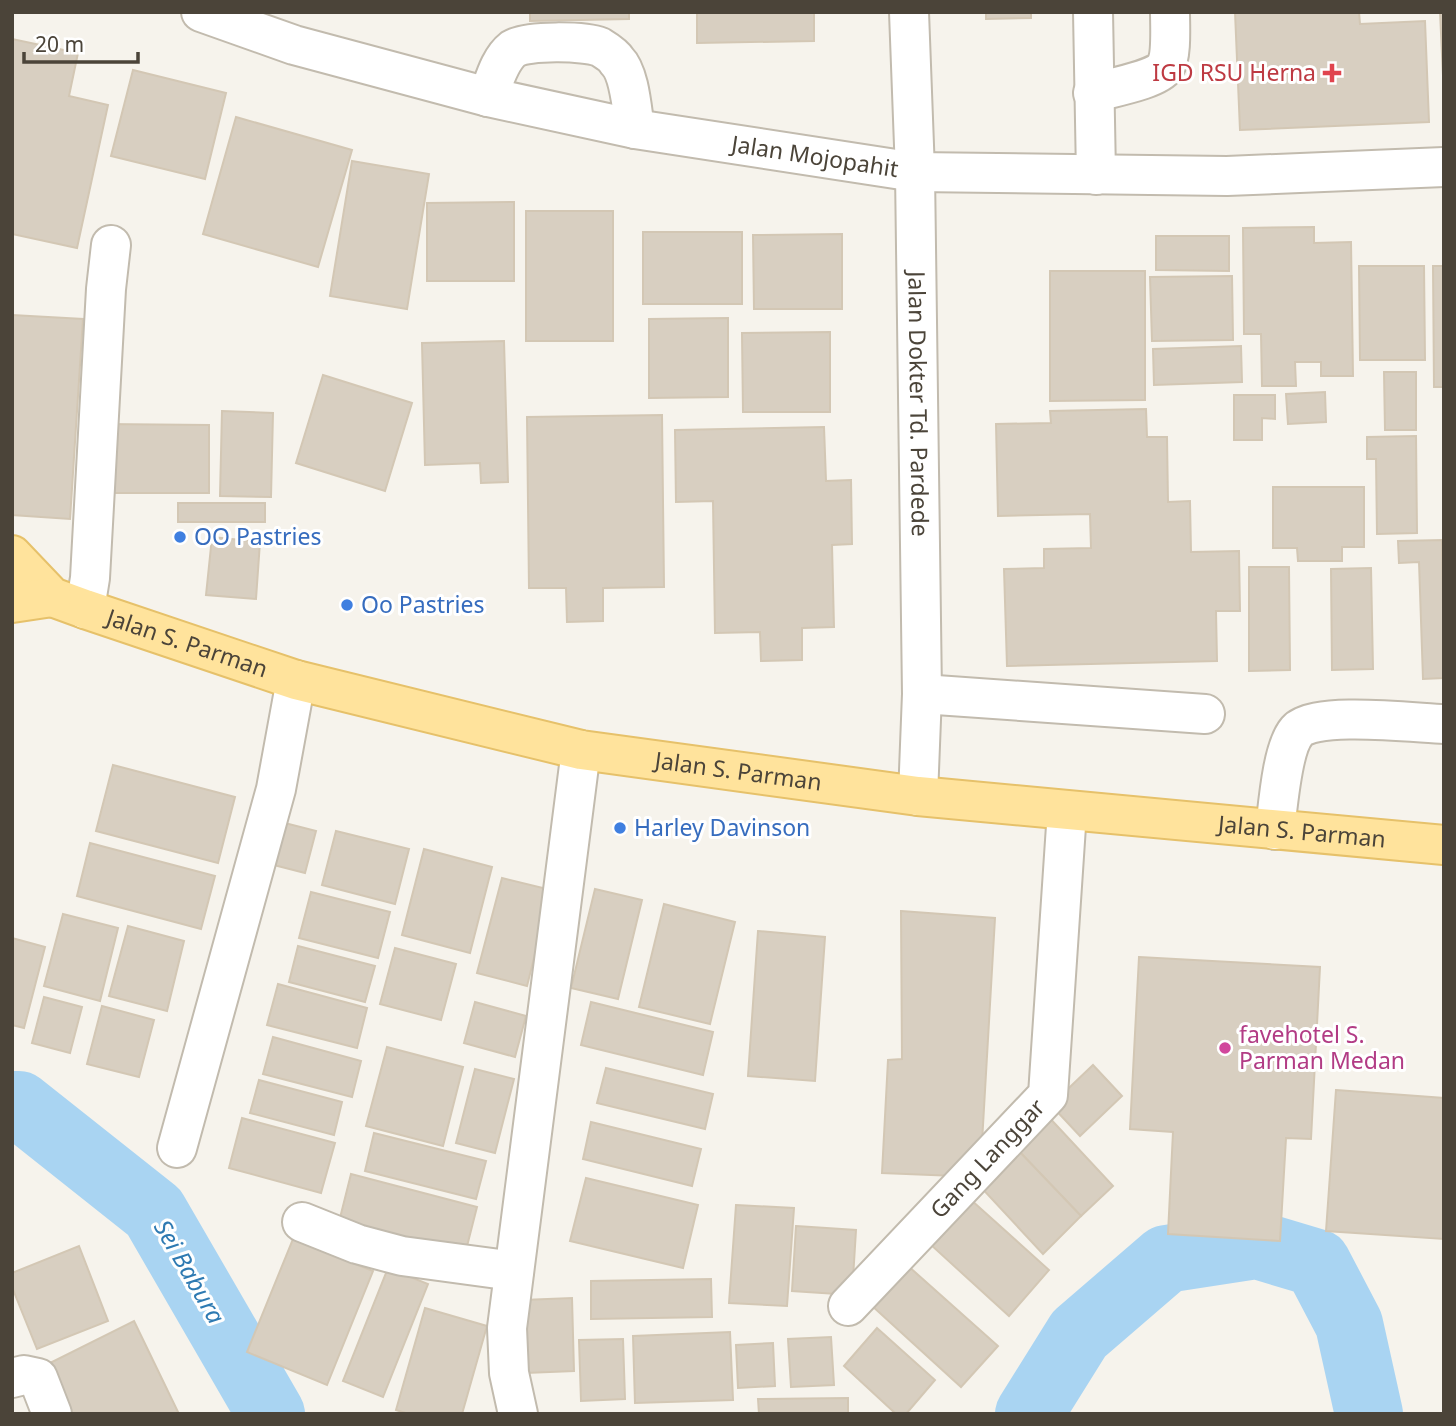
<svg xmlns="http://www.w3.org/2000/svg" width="1456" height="1426" font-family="'Noto Sans',sans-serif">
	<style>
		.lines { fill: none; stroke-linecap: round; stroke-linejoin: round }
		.river { stroke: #a9d4f2; stroke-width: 68 }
		.building { fill: #d8cfc1; stroke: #d3c7b4; stroke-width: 2 }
		.minor-casing { stroke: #c2bbae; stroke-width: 42 }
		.major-casing { stroke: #e6c16a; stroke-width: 42 }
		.minor { stroke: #fff; stroke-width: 38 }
		.major { stroke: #ffe39c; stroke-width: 38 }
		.health-dot { fill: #e0444e; stroke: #fff; stroke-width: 2.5 }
		.shop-dot { fill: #3f7fe0; stroke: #fff; stroke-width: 2.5 }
		.hotel-dot { fill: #d1479c; stroke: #fff; stroke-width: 2.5 }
		.labels { text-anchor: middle; stroke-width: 6; stroke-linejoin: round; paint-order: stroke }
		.health-label { font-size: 23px; fill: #be3a42; stroke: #fff; text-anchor: end }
		.street-label { font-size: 23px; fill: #4b4439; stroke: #fff }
		.shop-label { font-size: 23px; fill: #366cbe; stroke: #fff; text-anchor: start }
		.hotel-label { font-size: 23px; fill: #b23c85; stroke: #fff; text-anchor: start }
		.water-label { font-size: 24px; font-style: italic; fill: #2e7ab2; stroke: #fff }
	</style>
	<rect width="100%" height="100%" fill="#f6f3ec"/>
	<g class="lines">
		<!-- river -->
		<g class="river">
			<path d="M12,1105H19L154,1212L271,1414"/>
			<path d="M1029,1414L1079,1334L1166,1259L1257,1245L1317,1263L1349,1324L1369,1414"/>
		</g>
	</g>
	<!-- building -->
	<g class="building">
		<path d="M530,12H629V19L530,21Z"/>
		<path d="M697,12H814V41L697,43Z"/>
		<path d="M986,12H1031V18L986,19Z"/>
		<path d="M1235,12H1359L1360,24L1425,21L1429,122L1240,130Z"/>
		<path d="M1440,12H1444V97Z"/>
		<path d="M12,39L78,53L69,96L108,105L77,248L12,234Z"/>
		<path d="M133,70L226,93L205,179L111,156Z"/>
		<path d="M236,117L352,150L318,267L203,234Z"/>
		<path d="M352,161L429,174L407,309L330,296Z"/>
		<path d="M514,202V281H427V203Z"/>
		<rect x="526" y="211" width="87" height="130"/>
		<path d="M1314,227V243L1351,242L1353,376H1321V362H1295L1296,386H1262L1261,334H1244L1243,228Z"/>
		<rect x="643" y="232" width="99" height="72"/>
		<path d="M842,234V309H754L753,235Z"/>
		<path d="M1156,236H1229V271L1156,270Z"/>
		<path d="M1359,266H1424L1425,360H1360Z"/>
		<path d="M1433,266H1444V387H1434Z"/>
		<path d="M1050,271H1145V400L1050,401Z"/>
		<path d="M1232,276L1233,340L1152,341L1150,277Z"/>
		<path d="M12,315L83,319L70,519L12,515Z"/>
		<path d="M728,318V397L649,398V319Z"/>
		<path d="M830,332V412H743L742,333Z"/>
		<path d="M504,341L508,482L481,483L480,463L425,465L422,343Z"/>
		<path d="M1241,346L1242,382L1154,385L1153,349Z"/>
		<path d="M1384,372H1416V430H1385Z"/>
		<path d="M323,375L412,403L385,491L296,463Z"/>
		<path d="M1325,392L1326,422L1288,424L1286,394Z"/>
		<path d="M1234,395H1275V419L1262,418V440H1234Z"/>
		<path d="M1146,409L1147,437H1167L1168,502L1190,501L1191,552L1239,551L1240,611H1216L1217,661L1007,666L1004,569L1044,568V549L1091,548L1090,514L998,516L996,424L1051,423L1050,411Z"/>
		<path d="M222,411L273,413L271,497L220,496Z"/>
		<path d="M662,415L664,587L603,588V621L567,622L566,588H529L527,417Z"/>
		<path d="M104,424L209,425V493H104Z"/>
		<path d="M824,427L826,481L851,480L852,544L832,545L834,627L802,628V660L761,661L760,632L715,633L713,501L676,502L675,430Z"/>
		<path d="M1416,436L1417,533L1377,534L1376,459H1367V437Z"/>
		<path d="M1273,487H1364V547H1342V561H1298L1297,548H1273Z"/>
		<rect x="178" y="503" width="87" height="19"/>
		<path d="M212,537L260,542L256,599L206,595Z"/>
		<path d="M1442,540L1444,678L1423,679L1419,562L1399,563L1398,541Z"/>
		<path d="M1249,567H1289L1290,670L1249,671Z"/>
		<path d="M1371,568L1373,669L1332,670L1331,569Z"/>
		<path d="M113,765L235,797L218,863L96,831Z"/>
		<path d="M277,821L316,831L305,873L266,863Z"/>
		<path d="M336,831L409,849L395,904L322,885Z"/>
		<path d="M90,843L215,876L201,929L77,896Z"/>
		<path d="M424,849L492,867L470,953L402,935Z"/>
		<path d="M502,878L551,890L527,986L477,973Z"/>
		<path d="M595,889L642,900L618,999L571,988Z"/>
		<path d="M311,892L390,912L378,958L299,938Z"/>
		<path d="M664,904L735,922L710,1024L639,1007Z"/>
		<path d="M901,911L995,918L980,1177L882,1173L888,1060L902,1059Z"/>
		<path d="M63,914L118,928L100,1001L44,986Z"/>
		<path d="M128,926L184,941L167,1011L109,996Z"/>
		<path d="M758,931L825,937L815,1081L748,1076Z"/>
		<path d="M12,938L45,947L24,1028L12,1025Z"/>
		<path d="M298,946L375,966L365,1002L289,982Z"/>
		<path d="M395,948L456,964L441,1020L380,1004Z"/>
		<path d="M1139,957L1320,967L1311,1139L1286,1138L1280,1241L1168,1234L1173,1132L1130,1129Z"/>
		<path d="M278,984L367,1008L357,1048L267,1025Z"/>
		<path d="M44,997L82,1007L70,1053L32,1043Z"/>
		<path d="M475,1002L526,1016L515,1057L464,1043Z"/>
		<path d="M591,1002L713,1032L703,1075L581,1045Z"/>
		<path d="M102,1006L154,1020L139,1077L87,1064Z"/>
		<path d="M273,1037L361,1061L352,1097L263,1074Z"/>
		<path d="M387,1047L463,1067L443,1146L366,1126Z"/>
		<path d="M1093,1065L1122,1096L1080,1136L1051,1105Z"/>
		<path d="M606,1068L713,1094L705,1129L597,1103Z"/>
		<path d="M475,1069L514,1079L495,1153L456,1143Z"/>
		<path d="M259,1080L342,1102L334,1135L250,1113Z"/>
		<path d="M1336,1090L1444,1098V1239L1326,1231Z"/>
		<path d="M1045,1113L1113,1186L1081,1216L1016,1148Z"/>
		<path d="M242,1118L335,1143L321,1193L229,1168Z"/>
		<path d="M591,1122L701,1149L692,1186L583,1159Z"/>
		<path d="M374,1133L486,1161L476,1199L365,1171Z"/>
		<path d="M1016,1148L1081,1216L1043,1254L978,1184Z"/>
		<path d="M351,1174L477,1207L465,1254L339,1222Z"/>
		<path d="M586,1178L698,1205L683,1268L570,1241Z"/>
		<path d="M970,1199L1049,1270L1009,1316L930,1244Z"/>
		<path d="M736,1205L794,1208L787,1306L729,1303Z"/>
		<path d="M796,1226L856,1230L852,1295L792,1291Z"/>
		<path d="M293,1239L373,1271L327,1385L247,1352Z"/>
		<path d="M79,1246L108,1321L37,1349L12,1287V1273Z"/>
		<path d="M907,1265L998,1346L961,1387L871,1305Z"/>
		<path d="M388,1268L428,1284L383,1397L343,1381Z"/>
		<path d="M711,1279L712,1317L591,1319V1281Z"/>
		<path d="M572,1298L574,1371L526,1373L523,1300Z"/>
		<path d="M425,1308L487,1326L462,1414H409L396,1410Z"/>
		<path d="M134,1321L179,1414H67L44,1366Z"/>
		<path d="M877,1328L935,1380L906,1414H896L844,1366Z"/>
		<path d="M730,1332L733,1400L635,1403L633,1336Z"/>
		<path d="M831,1337L834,1385L791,1387L788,1339Z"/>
		<path d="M623,1339L625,1399L581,1401L579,1340Z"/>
		<path d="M773,1343L775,1386L738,1388L736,1345Z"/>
		<path d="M848,1398V1414H759L758,1399Z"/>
	</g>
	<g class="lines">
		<defs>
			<g id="minor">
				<path id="s1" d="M201,12L294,45L488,97L635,129L915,172L1227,176L1444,167"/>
				<path id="s2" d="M909,12L915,172L922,694L918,796"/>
				<path d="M1093,12L1096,175"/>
				<path d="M1093,93C1109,88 1156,80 1165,67C1172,56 1170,26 1170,12"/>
				<path d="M488,97C494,82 499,60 513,49C527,40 585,41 600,47C605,50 614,56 617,61C630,74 632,111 635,129"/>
				<path d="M85,609L90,578L106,289L111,245"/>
				<path d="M922,694L1205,714"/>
				<path d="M1275,830C1278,806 1282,748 1297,731C1314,711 1415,723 1444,724"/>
				<path d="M177,1148L276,789L296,680"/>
				<path d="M302,1222L357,1244L402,1256L514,1271"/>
				<path id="s3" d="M848,1306L1048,1095L1067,811"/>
				<path d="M12,1378L24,1375L38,1378L52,1414"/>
				<path d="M518,1414L509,1373L507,1328L581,750"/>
			</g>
			<g id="major">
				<path id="s4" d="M12,555L52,597L85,609L296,680L581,750L918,796L1444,845"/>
				<path d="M12,603L52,597"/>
			</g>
		</defs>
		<!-- minor casing -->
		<use href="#minor" class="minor-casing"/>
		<!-- major casing -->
		<use href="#major" class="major-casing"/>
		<!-- minor -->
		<use href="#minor" class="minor"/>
		<!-- major -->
		<use href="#major" class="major"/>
	</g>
	<!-- markers -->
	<path class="health-dot" d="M1328.5 62.5h7v7h7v7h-7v7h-7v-7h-7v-7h7z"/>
	<g class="shop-dot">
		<circle cx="180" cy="537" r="7"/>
		<circle cx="347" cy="605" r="7"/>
		<circle cx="620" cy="828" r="7"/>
	</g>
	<circle class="hotel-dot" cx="1225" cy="1048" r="7"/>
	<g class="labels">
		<!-- health labels -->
		<g class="health-label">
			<text x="1316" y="81">IGD RSU Herna</text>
		</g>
		<!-- street labels -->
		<g class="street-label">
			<text dy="8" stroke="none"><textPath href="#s1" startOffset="632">Jalan Mojopahit</textPath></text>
			<text dy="8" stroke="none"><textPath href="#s2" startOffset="392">Jalan Dokter Td. Pardede</textPath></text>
			<text dy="8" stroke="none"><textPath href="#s4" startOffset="201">Jalan S. Parman</textPath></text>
			<text dy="8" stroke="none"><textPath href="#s4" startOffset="768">Jalan S. Parman</textPath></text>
			<text dy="8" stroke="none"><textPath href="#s4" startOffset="1335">Jalan S. Parman</textPath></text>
			<text dy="8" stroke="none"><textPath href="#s3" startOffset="203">Gang Langgar</textPath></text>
		</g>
		<!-- shop labels -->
		<g class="shop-label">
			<text x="194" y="545">OO Pastries</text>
			<text x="361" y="613">Oo Pastries</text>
			<text x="634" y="836">Harley Davinson</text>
		</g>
		<!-- hotel labels -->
		<g class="hotel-label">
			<text x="1239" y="1043">favehotel S.<tspan x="1239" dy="26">Parman Medan</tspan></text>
		</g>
		<!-- water labels -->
		<g class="water-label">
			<text transform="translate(189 1272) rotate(60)" y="8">Sei Babura</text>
		</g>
	</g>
	<!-- border -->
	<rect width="1456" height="1426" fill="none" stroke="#4b4439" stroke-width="28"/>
	<!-- scale -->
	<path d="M24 52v10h114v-10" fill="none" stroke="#4b4439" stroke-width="3.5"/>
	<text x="35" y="52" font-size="21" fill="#4b4439" stroke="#ffffff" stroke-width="5" paint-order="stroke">20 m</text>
</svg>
